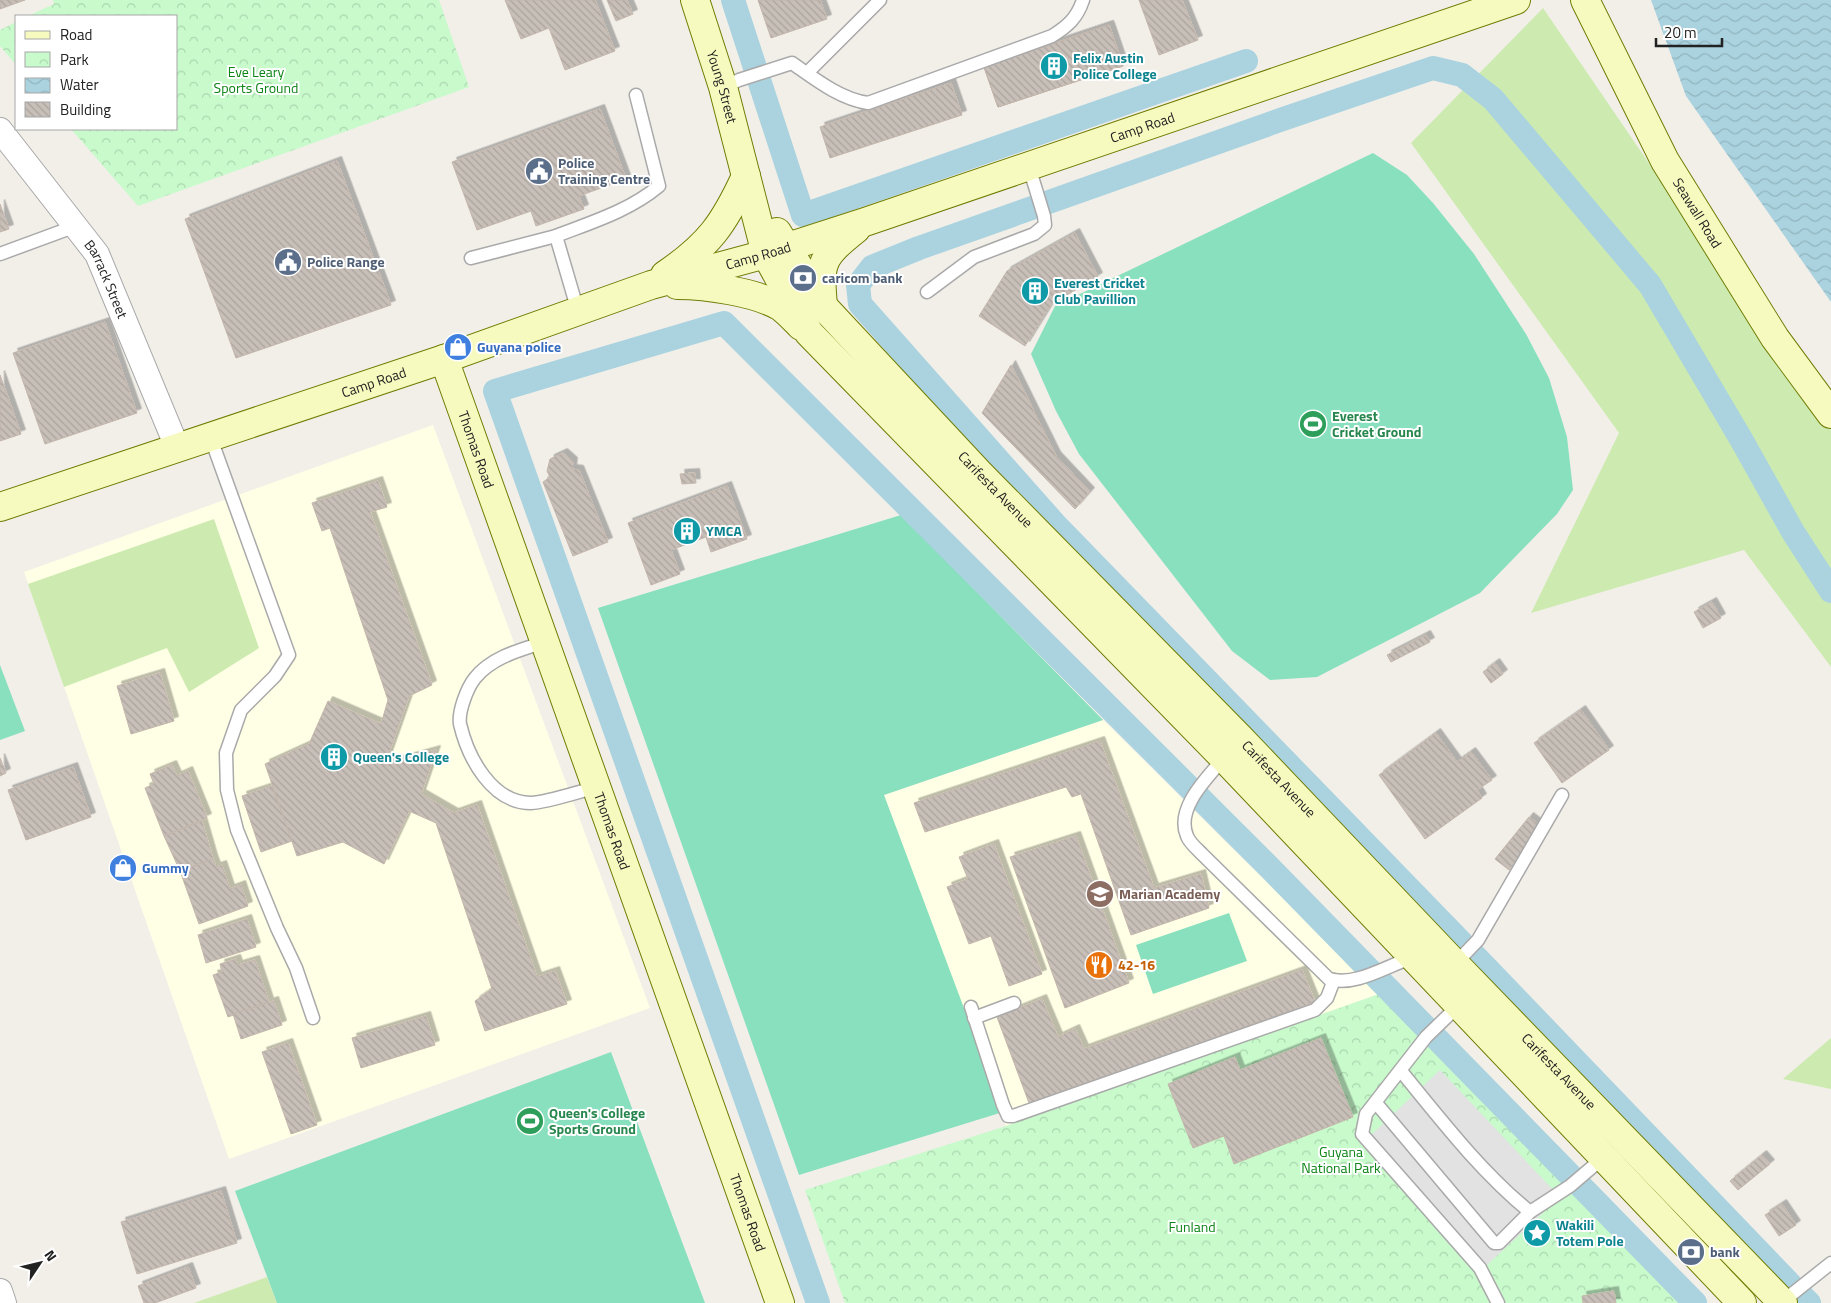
<svg xmlns="http://www.w3.org/2000/svg" width="1831" height="1303" font-family="'Titillium Web',sans-serif">
	<style>
		.education { fill: #ffffe5 }
		.grass { fill: #cdebb0 }
		.park { fill: url(#park-crowns) }
		.pitch { fill: #88e0be }
		.parking { fill: #e2e2e2 }
		.water { fill: url(#water-waves) }
		.lines { fill: none; stroke-linecap: round; stroke-linejoin: round }
		.canal { stroke: #aad3df; stroke-width: 24 }
		.building { fill: url(#building-back-hatch); stroke: #c4b6ab; filter: url(#shadow) }
		.lane-casing { stroke: #a9a9a9; stroke-width: 15 }
		.street-casing { stroke: #a9a9a9; stroke-width: 26 }
		.secondary-casing { stroke: #707d05; stroke-width: 30 }
		.lane { stroke: #fff; stroke-width: 12 }
		.street { stroke: #fff; stroke-width: 24 }
		.secondary { stroke: #f7fabf; stroke-width: 28 }
		.labels { text-anchor: middle; stroke-width: 4; stroke-linejoin: round; paint-order: stroke }
		.culture-label { font-size: 14px; font-weight: bold; fill: #0d838f; stroke: #fff; text-anchor: start }
		.park-label { font-size: 14px; fill: #0c8416; stroke: #fff }
		.street-label { font-size: 14px; fill: #222; stroke: #fff }
		.service-label { font-size: 14px; font-weight: bold; fill: #4e5e75; stroke: #fff; text-anchor: start }
		.shop-label { font-size: 14px; font-weight: bold; fill: #366cbe; stroke: #fff; text-anchor: start }
		.leisure-label { font-size: 14px; font-weight: bold; fill: #27864d; stroke: #fff; text-anchor: start }
		.education-label { font-size: 14px; font-weight: bold; fill: #785e54; stroke: #fff; text-anchor: start }
		.food-label { font-size: 14px; font-weight: bold; fill: #c56008; stroke: #fff; text-anchor: start }
	</style>
	<defs>
		<pattern id="park-crowns" width="20" height="18" patternUnits="userSpaceOnUse" patternTransform="scale(1.25)"><rect width="20" height="18" fill="#c8facc"/><path d="M2 6a3 3 0 1 1 6 0M12 15a3 3 0 1 1 6 0" fill="none" stroke="#acd6af"/></pattern>
		<pattern id="water-waves" width="16" height="10" patternUnits="userSpaceOnUse" patternTransform="scale(1.25)"><rect width="16" height="10" fill="#aad3df"/><path d="M0 5q4-4 8 0t8 0" fill="none" stroke="#92b5bf"/></pattern>
		<pattern id="building-back-hatch" width="6" height="6" patternUnits="userSpaceOnUse" patternTransform="scale(1.25)"><rect width="6" height="6" fill="#c7bfb8"/><path d="M-1 5l2 2M0 0l6 6M5-1l2 2" fill="none" stroke="#aba49e"/></pattern>
		<filter id="shadow"><feDropShadow dx="4.5" dy="-4.5" stdDeviation="0" flood-color="#0004"/></filter>
	</defs>
	<rect width="100%" height="100%" fill="#f2efe9"/>
	<!-- education -->
	<g class="education">
		<path d="M433,425L650,1008L229,1159L24,572Z"/>
		<path d="M1103,720L1379,994L1006,1126L884,795Z"/>
	</g>
	<!-- grass -->
	<g class="grass">
		<path d="M1543,8L1831,430V667L1744,550L1531,613L1619,433L1411,143Z"/>
		<path d="M214,519L259,648L189,692L167,648L64,687L28,584Z"/>
		<path d="M1831,1038V1089L1783,1079Z"/>
		<path d="M267,1277L277,1303H194Z"/>
	</g>
	<!-- park -->
	<g class="park">
		<path d="M53,0H439L469,87L138,206L71,129H176V16H28L54,4Z"/>
		<path d="M16,22V65L0,46V30Z"/>
		<path d="M1379,994L1683,1303H845L805,1190L1006,1126Z"/>
	</g>
	<!-- pitch -->
	<g class="pitch">
		<path d="M1373,153L1407,175L1433,203L1474,254L1526,334L1549,378L1567,437L1573,490L1557,514L1480,593L1317,677L1270,680L1232,651L1079,454L1056,411L1031,354L1055,306Z"/>
		<path d="M901,515L1103,720L884,795L1003,1112L799,1175L598,608Z"/>
		<path d="M0,665L25,731L0,740Z"/>
		<path d="M1229,913L1247,961L1153,994L1136,945Z"/>
		<path d="M611,1052L705,1303H277L235,1191Z"/>
	</g>
	<!-- parking -->
	<path class="parking" d="M1440,1070L1560,1197L1487,1265L1368,1138Z"/>
	<!-- water -->
	<path class="water" d="M1651,0H1831V302L1686,96Z"/>
	<g class="lines">
		<!-- canal -->
		<g class="canal">
			<path d="M733,0L803,215L1246,61"/>
			<path d="M1461,942L1054,523L860,304L858,285L872,267L919,248L1283,119L1433,68L1462,75L1493,99L1650,285L1741,439L1793,532L1831,591"/>
			<path d="M1474,955L1790,1284"/>
			<path d="M1803,1297L1809,1303"/>
			<path d="M818,1303L495,391L724,323L1270,868L1695,1303"/>
		</g>
	</g>
	<!-- building -->
	<g class="building">
		<path d="M0,0H25L0,9Z"/>
		<path d="M505,0H595L615,51L565,70L549,28L521,39Z"/>
		<path d="M607,0H627L633,14L616,21Z"/>
		<path d="M758,0H820L827,19L771,38Z"/>
		<path d="M1139,0H1182L1198,40L1159,55Z"/>
		<path d="M1109,25L1123,66L998,107L984,67Z"/>
		<path d="M1109,25L1123,66L998,107L984,67Z"/>
		<path d="M1109,25L1123,66L998,107L984,67Z"/>
		<path d="M951,83L962,115L830,158L820,127Z"/>
		<path d="M600,109L626,179L579,196L584,209L536,226L531,211L477,230L452,162Z"/>
		<path d="M337,161L391,305L236,358L185,219Z"/>
		<path d="M0,204L9,229L0,232Z"/>
		<path d="M1075,233L1098,277L1051,304L1025,346L979,316L1007,271Z"/>
		<path d="M105,322L137,413L45,444L13,353Z"/>
		<path d="M1011,365L1056,456L1090,492L1075,509L982,413Z"/>
		<path d="M0,375L21,434L0,441Z"/>
		<path d="M563,453L573,462L572,469L579,470L608,542L573,556L543,482L550,477L547,471L550,459Z"/>
		<path d="M695,473L696,483L682,484L680,474Z"/>
		<path d="M378,481L387,507L370,512L432,685L409,696L385,764L436,750L421,794L454,813L477,805L537,977L555,971L567,1004L485,1031L475,1001L492,989L436,823L409,811L384,864L343,842L297,856L265,764L309,744L328,701L381,724L388,700L330,528L322,531L312,503Z"/>
		<path d="M727,486L747,539L711,552L706,537L671,550L680,574L651,585L628,523Z"/>
		<path d="M1712,602L1721,618L1703,628L1694,612Z"/>
		<path d="M1426,635L1430,642L1391,662L1387,655Z"/>
		<path d="M1495,663L1503,674L1491,683L1483,672Z"/>
		<path d="M160,673L174,721L131,734L117,686Z"/>
		<path d="M1581,710L1609,750L1562,783L1534,743Z"/>
		<path d="M1436,733L1457,762L1471,752L1492,780L1477,790L1482,798L1425,839L1379,775Z"/>
		<path d="M1100,741L1154,888L1201,874L1209,908L1131,935L1081,794L1072,797L1066,787L925,832L914,803Z"/>
		<path d="M0,758L6,773L0,776Z"/>
		<path d="M172,765L177,776L188,771L207,818L164,836L145,788L154,784L150,774Z"/>
		<path d="M73,767L91,817L26,840L8,790Z"/>
		<path d="M272,786L292,841L261,852L242,796Z"/>
		<path d="M1529,817L1542,827L1509,870L1495,859Z"/>
		<path d="M202,821L213,859L180,871L164,836Z"/>
		<path d="M1076,836L1129,983L1065,1008L1010,857Z"/>
		<path d="M994,844L1042,974L1009,986L991,936L969,944L947,887L968,879L959,857Z"/>
		<path d="M213,859L216,867L222,865L230,889L241,885L248,906L199,924L180,871Z"/>
		<path d="M247,919L256,947L206,963L198,935Z"/>
		<path d="M236,959L238,965L255,960L269,1002L228,1017L213,975L222,972L220,964Z"/>
		<path d="M1302,970L1315,1002L1029,1103L997,1017L1042,999L1058,1037L1075,1029L1084,1049Z"/>
		<path d="M274,1001L282,1025L241,1039L233,1014Z"/>
		<path d="M426,1016L435,1045L361,1068L352,1038Z"/>
		<path d="M1321,1038L1353,1117L1234,1164L1224,1136L1193,1148L1168,1084L1235,1057L1240,1070Z"/>
		<path d="M288,1043L317,1125L291,1134L262,1052Z"/>
		<path d="M1762,1155L1770,1164L1738,1190L1730,1181Z"/>
		<path d="M221,1191L237,1243L137,1274L121,1222Z"/>
		<path d="M1782,1204L1796,1225L1779,1236L1765,1215Z"/>
		<path d="M188,1267L196,1288L155,1303H144L138,1286Z"/>
		<path d="M1614,1291L1616,1303H1583L1582,1296Z"/>
	</g>
	<g class="lines">
		<defs>
			<g id="lane">
				<path d="M807,73L880,0"/>
				<path d="M723,87L739,80L792,63C815,79 840,99 868,103L1052,36C1068,26 1077,18 1083,0"/>
				<path d="M0,254L76,226"/>
				<path d="M471,258L556,236"/>
				<path d="M927,292L974,257L1034,234L1045,225L1044,216L1029,167"/>
				<path d="M578,311L556,236C592,222 629,211 659,186L636,95"/>
				<path d="M210,436L289,655L275,676L241,710L226,753L227,790L237,830L277,928L296,968L313,1018"/>
				<path d="M545,642C520,650 492,657 475,678C467,688 458,712 460,724C468,758 492,803 531,803C549,802 580,791 598,787"/>
				<path d="M1224,758C1208,777 1175,808 1187,836C1189,842 1197,849 1202,854L1329,979C1356,987 1388,965 1414,957"/>
				<path d="M1455,964L1478,940L1562,795"/>
				<path d="M1460,1004L1426,1037L1366,1114L1362,1134L1480,1268L1498,1303"/>
				<path d="M971,1007L1003,1105L1008,1116H1013L1315,1010L1327,998L1334,980"/>
				<path d="M974,1018L1014,1003"/>
				<path d="M1401,1071C1441,1120 1481,1172 1530,1212L1570,1186L1604,1157"/>
				<path d="M1376,1103L1494,1243H1499L1530,1212"/>
				<path d="M1782,1302L1831,1263"/>
			</g>
			<g id="street">
				<path id="s1" d="M0,130L97,254L177,447"/>
				<path d="M0,1291L4,1303"/>
			</g>
			<g id="secondary">
				<path id="s2" d="M695,0L723,87L766,254L809,333L1224,758L1742,1303"/>
				<path id="s3" d="M1585,0L1665,161L1775,338L1831,414"/>
				<path id="s4" d="M777,232L823,306L979,473L1240,738L1455,964L1783,1303"/>
				<path d="M665,275C709,245 724,224 746,176"/>
				<path d="M677,285C706,285 756,292 781,307C788,312 795,320 801,326"/>
				<path d="M823,306C819,262 821,257 856,229"/>
				<path id="s5" d="M444,359L780,1303"/>
				<path id="s6" d="M0,507L444,359L651,285L766,254L865,222L1516,0"/>
			</g>
		</defs>
		<!-- lane casing -->
		<use href="#lane" class="lane-casing"/>
		<!-- street casing -->
		<use href="#street" class="street-casing"/>
		<!-- secondary casing -->
		<use href="#secondary" class="secondary-casing"/>
		<!-- lane -->
		<use href="#lane" class="lane"/>
		<!-- street -->
		<use href="#street" class="street"/>
		<!-- secondary -->
		<use href="#secondary" class="secondary"/>
	</g>
	<!-- icons -->
	<defs>
		<symbol id="building-disc" viewBox="-11 -11 22 22"><circle r="9.5" fill="#0f9aa8" stroke="#fff"/><path d="M-4-6H4V6H1V3H-1V6H-4ZM-2.5-4.3h1.7v1.8h-1.7ZM.8-4.3h1.7v1.8H.8ZM-2.5-1h1.7V.8h-1.7ZM.8-1h1.7V.8H.8Z" fill="#fff"/></symbol>
		<symbol id="civic-disc" viewBox="-11 -11 22 22"><circle r="9.5" fill="#5c6f8a" stroke="#fff"/><path d="M-.6-6.5H3V-4.5H.6V-3L4-1V1h2V6H-6V1h2V-1L-.6-3ZM-1.2 2.5V6h2.4V2.5Z" fill="#fff"/></symbol>
		<symbol id="bank-disc" viewBox="-11 -11 22 22"><circle r="9.5" fill="#5c6f8a" stroke="#fff"/><path d="M-6-4H6V4H-6ZM0-2.3a2.3 2.3 0 1 0 0 4.6a2.3 2.3 0 1 0 0-4.6Z" fill="#fff"/></symbol>
		<symbol id="shop-disc" viewBox="-11 -11 22 22"><circle r="9.5" fill="#3f7fe0" stroke="#fff"/><path d="M-5-2.5h2.3a2.7 3.5 0 0 1 5.4 0H5L5.5 6h-11ZM-1.5-2.5h3a1.5 2.3 0 0 0-3 0Z" fill="#fff"/></symbol>
		<symbol id="stadium-disc" viewBox="-11 -11 22 22"><circle r="9.5" fill="#2e9e5b" stroke="#fff"/><path d="M0-5a6.5 5 0 1 0 0 10a6.5 5 0 1 0 0-10ZM-3.5-1.8h7v3.6h-7Z" fill="#fff"/></symbol>
		<symbol id="school-disc" viewBox="-11 -11 22 22"><circle r="9.5" fill="#8d6e63" stroke="#fff"/><path d="M0-5L7-2L0 1L-7-2ZM-4 1L0 2.5L4 1V4Q0 6-4 4Z" fill="#fff"/></symbol>
		<symbol id="restaurant-disc" viewBox="-11 -11 22 22"><circle r="9.5" fill="#e8710a" stroke="#fff"/><path d="M-5-6h1v4h1v-4h1v4h1v-4h1v5L-1.5 .5V6h-2V.5L-5-1ZM5-6V6H3V1.5H1.5Q1.5-4 5-6Z" fill="#fff"/></symbol>
		<symbol id="sight-disc" viewBox="-11 -11 22 22"><circle r="9.5" fill="#0f9aa8" stroke="#fff"/><path d="M0-6L1.8-2.2L6-1.7L2.9 1.2L3.7 5.4L0 3.3L-3.7 5.4L-2.9 1.2L-6-1.7L-1.8-2.2Z" fill="#fff"/></symbol>
	</defs>
	<g fill-rule="evenodd">
		<use href="#building-disc" x="1038" y="50" width="32" height="32"/>
		<use href="#civic-disc" x="523" y="155" width="32" height="32"/>
		<use href="#civic-disc" x="272" y="246" width="32" height="32"/>
		<use href="#bank-disc" x="787" y="262" width="32" height="32"/>
		<use href="#building-disc" x="1019" y="275" width="32" height="32"/>
		<use href="#shop-disc" x="442" y="331" width="32" height="32"/>
		<use href="#stadium-disc" x="1297" y="408" width="32" height="32"/>
		<use href="#building-disc" x="671" y="515" width="32" height="32"/>
		<use href="#building-disc" x="318" y="741" width="32" height="32"/>
		<use href="#shop-disc" x="107" y="852" width="32" height="32"/>
		<use href="#school-disc" x="1084" y="878" width="32" height="32"/>
		<use href="#restaurant-disc" x="1083" y="949" width="32" height="32"/>
		<use href="#stadium-disc" x="514" y="1105" width="32" height="32"/>
		<use href="#sight-disc" x="1521" y="1217" width="32" height="32"/>
		<use href="#bank-disc" x="1675" y="1236" width="32" height="32"/>
	</g>
	<g class="labels">
		<!-- culture labels -->
		<g class="culture-label">
			<text x="1073" y="63">Felix Austin<tspan x="1073" dy="16">Police College</tspan></text>
			<text x="1054" y="288">Everest Cricket<tspan x="1054" dy="16">Club Pavillion</tspan></text>
			<text x="706" y="536">YMCA</text>
			<text x="353" y="762">Queen's College</text>
			<text x="1556" y="1230">Wakili<tspan x="1556" dy="16">Totem Pole</tspan></text>
		</g>
		<!-- park labels -->
		<g class="park-label">
			<text x="256" y="77">Eve Leary<tspan x="256" dy="16">Sports Ground</tspan></text>
			<text x="1341" y="1157">Guyana<tspan x="1341" dy="16">National Park</tspan></text>
			<text x="1192" y="1232">Funland</text>
		</g>
		<!-- street labels -->
		<g class="street-label">
			<text dy="5" stroke="none"><textPath href="#s2" startOffset="91">Young Street</textPath></text>
			<text dy="5" stroke="none"><textPath href="#s6" startOffset="1204">Camp Road</textPath></text>
			<text dy="5" stroke="none"><textPath href="#s3" startOffset="241">Seawall Road</textPath></text>
			<text dy="5" stroke="none"><textPath href="#s6" startOffset="799">Camp Road</textPath></text>
			<text dy="5" stroke="none"><textPath href="#s1" startOffset="184">Barrack Street</textPath></text>
			<text dy="5" stroke="none"><textPath href="#s6" startOffset="394">Camp Road</textPath></text>
			<text dy="5" stroke="none"><textPath href="#s5" startOffset="96">Thomas Road</textPath></text>
			<text dy="5" stroke="none"><textPath href="#s4" startOffset="339">Carifesta Avenue</textPath></text>
			<text dy="5" stroke="none"><textPath href="#s4" startOffset="744">Carifesta Avenue</textPath></text>
			<text dy="5" stroke="none"><textPath href="#s5" startOffset="501">Thomas Road</textPath></text>
			<text dy="5" stroke="none"><textPath href="#s4" startOffset="1149">Carifesta Avenue</textPath></text>
			<text dy="5" stroke="none"><textPath href="#s5" startOffset="906">Thomas Road</textPath></text>
		</g>
		<!-- service labels -->
		<g class="service-label">
			<text x="558" y="168">Police<tspan x="558" dy="16">Training Centre</tspan></text>
			<text x="307" y="267">Police Range</text>
			<text x="822" y="283">caricom bank</text>
			<text x="1710" y="1257">bank</text>
		</g>
		<!-- shop labels -->
		<g class="shop-label">
			<text x="477" y="352">Guyana police</text>
			<text x="142" y="873">Gummy</text>
		</g>
		<!-- leisure labels -->
		<g class="leisure-label">
			<text x="1332" y="421">Everest<tspan x="1332" dy="16">Cricket Ground</tspan></text>
			<text x="549" y="1118">Queen's College<tspan x="549" dy="16">Sports Ground</tspan></text>
		</g>
		<!-- education labels -->
		<g class="education-label">
			<text x="1119" y="899">Marian Academy</text>
		</g>
		<!-- food labels -->
		<g class="food-label">
			<text x="1118" y="970">42-16</text>
		</g>
	</g>
	<!-- legend -->
	<rect x="15" y="15" width="162" height="115" fill="#ffffff" stroke="#a7a7a7"/>
	<rect x="25" y="31" width="25" height="8" fill="#f7fabf" stroke="#a7a7a7"/>
	<text x="60" y="40" font-size="15" fill="#222222">Road</text>
	<rect x="25" y="52" width="25" height="15" fill="url(#park-crowns)" stroke="#a7a7a7"/>
	<text x="60" y="65" font-size="15" fill="#222222">Park</text>
	<rect x="25" y="78" width="25" height="15" fill="url(#water-waves)" stroke="#a7a7a7"/>
	<text x="60" y="90" font-size="15" fill="#222222">Water</text>
	<rect x="25" y="102" width="25" height="15" fill="url(#building-back-hatch)" stroke="#a7a7a7"/>
	<text x="60" y="115" font-size="15" fill="#222222">Building</text>
	<!-- north arrow -->
	<g transform="translate(40 1263) rotate(55)" stroke="#ffffff" stroke-width="4" paint-order="stroke">
	<path d="M0-4L9 19L0 12L-9 19Z" fill="#222222"/>
	<text y="-8" font-size="14" font-weight="bold" text-anchor="middle" fill="#222222">N</text>
	</g>
	<!-- scale -->
	<path d="M1656 38v8h66v-8" fill="none" stroke="#222222" stroke-width="2.5"/>
	<text x="1664" y="38" font-size="15" fill="#222222" stroke="#ffffff" stroke-width="4" paint-order="stroke">20 m</text>
</svg>
